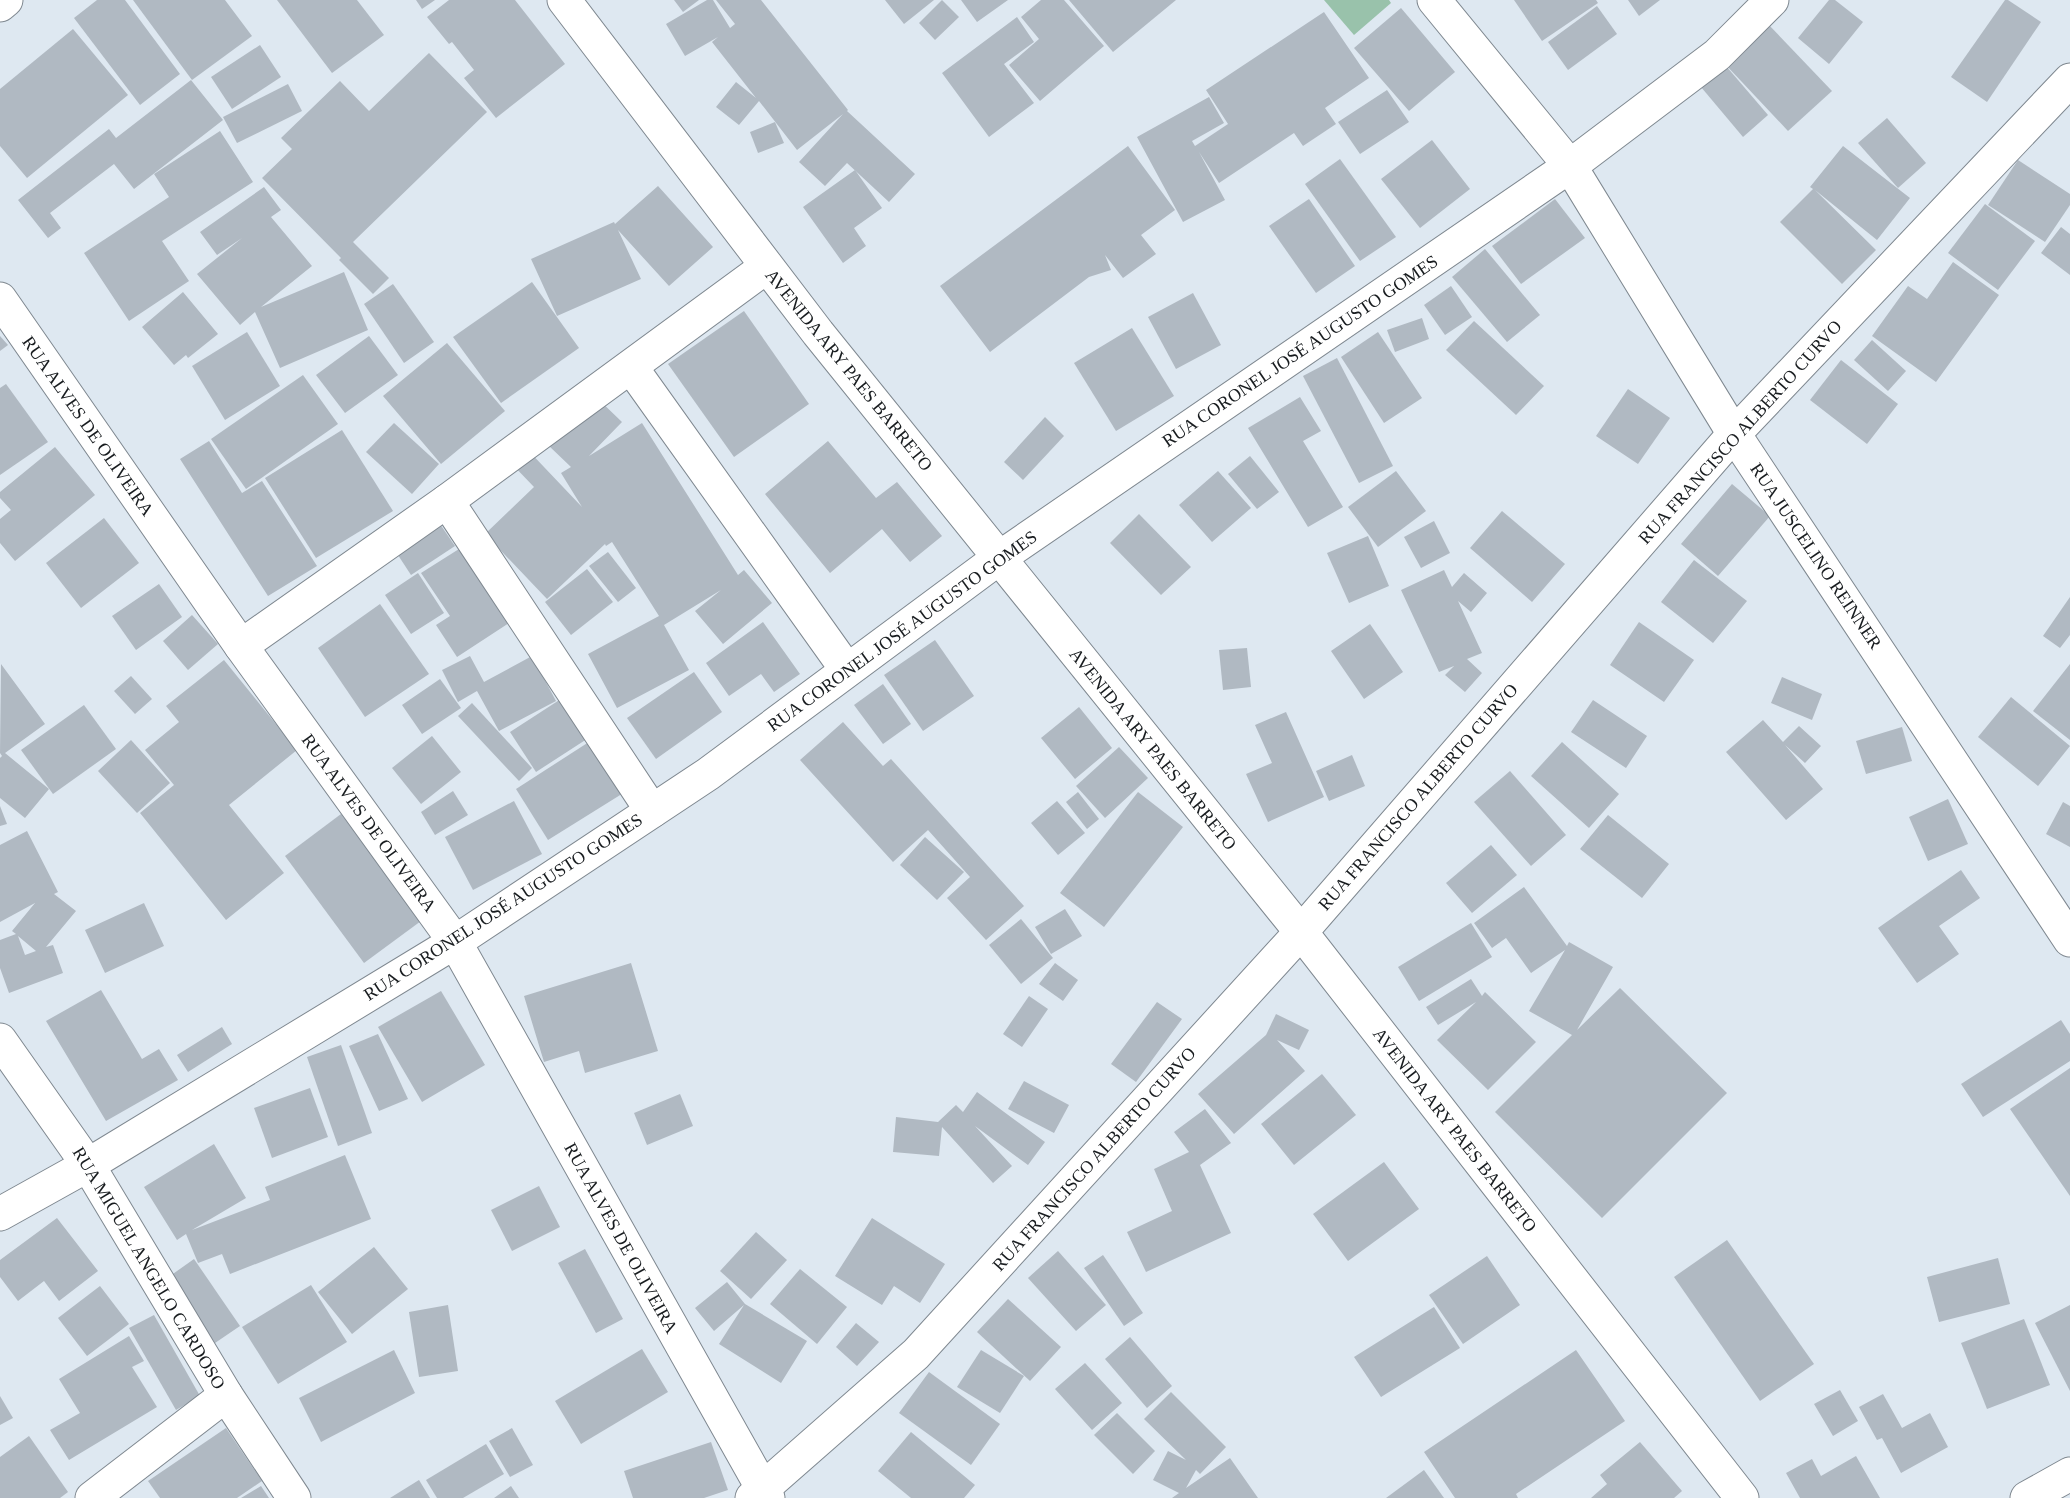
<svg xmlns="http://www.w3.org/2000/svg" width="2070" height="1498" font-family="'Times New Roman',serif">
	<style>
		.green { fill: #99c2ab }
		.building { fill: #b0b9c2; fill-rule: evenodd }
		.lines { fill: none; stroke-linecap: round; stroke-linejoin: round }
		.minor-casing { stroke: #7f8890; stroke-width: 35 }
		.minor { stroke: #fff; stroke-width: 33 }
		.labels { text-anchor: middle; stroke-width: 4.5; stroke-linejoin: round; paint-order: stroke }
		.street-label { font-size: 18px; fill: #181c1f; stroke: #fff }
	</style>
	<rect width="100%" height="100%" fill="#dee8f1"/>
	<!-- green -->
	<path class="green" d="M1324,0H1389L1391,3L1354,35Z"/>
	<!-- building -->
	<g class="building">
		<path d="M97,0H125L180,74L140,105L74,18Z"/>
		<path d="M133,0H225L252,36L192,80Z"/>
		<path d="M277,0H357L384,35L332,73Z"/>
		<path d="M416,0H435L422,9Z"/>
		<path d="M449,0H515L565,64L496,118L464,78L474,70L452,42L449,44L427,17Z"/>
		<path d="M674,0H699L683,12Z"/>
		<path d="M707,0H713L730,28L735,24L716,0H761L848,110L847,111L915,174L889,202L847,163L825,186L799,162L843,114L797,150L759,101L739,125L716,107L736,82L756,98L712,42L718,37L685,56L666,24Z"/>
		<path d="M885,0H934L904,24Z"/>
		<path d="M942,0L959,17L935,40L919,23Z"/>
		<path d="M961,0H1008L977,22Z"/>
		<path d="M1041,0H1064L1104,46L1040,101L1009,65L1039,39L1021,17Z"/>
		<path d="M1069,0H1176L1113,52Z"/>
		<path d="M1514,0H1596L1598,3L1542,41Z"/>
		<path d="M1628,0H1660L1639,16Z"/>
		<path d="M1829,0H1835L1863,22L1829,64L1798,38Z"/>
		<path d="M2005,0H2008L2041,22L1987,102L1951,77Z"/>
		<path d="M1597,6L1617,34L1568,70L1548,42Z"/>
		<path d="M1401,8L1455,72L1409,111L1354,48Z"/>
		<path d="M1324,12L1369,78L1325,108L1336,124L1303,146L1294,133L1219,183L1199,152L1225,200L1183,222L1137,137L1209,97L1224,123L1192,141L1195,146L1228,124L1206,90Z"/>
		<path d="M1017,17L1034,42L1004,64L1034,103L989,137L942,73Z"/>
		<path d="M1768,24L1832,91L1788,131L1725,64Z"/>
		<path d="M73,29L128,95L27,178L0,146V89Z"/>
		<path d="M260,45L281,77L232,109L211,77Z"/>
		<path d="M429,53L487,112L353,242L389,278L373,294L339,260L341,258L262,178L292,149L281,138L340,81L369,111Z"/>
		<path d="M1726,66L1768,115L1743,137L1701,87Z"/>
		<path d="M191,80L223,120L134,189L114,164L50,213L61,228L48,238L18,200L109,129L116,138Z"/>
		<path d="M288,84L302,111L237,143L223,117Z"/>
		<path d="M1387,90L1409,122L1360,154L1338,122Z"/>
		<path d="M1887,118L1926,163L1898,188L1858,143Z"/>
		<path d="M775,122L784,143L758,153L750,132Z"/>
		<path d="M220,131L253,182L162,241L189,281L129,321L84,253L169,197L154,174Z"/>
		<path d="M1432,140L1470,189L1420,228L1381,179Z"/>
		<path d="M1128,146L1175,210L1141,235L1156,254L1123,278L1105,255L1111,270L1089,277L990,352L940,286Z"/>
		<path d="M1843,146L1910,198L1877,240L1815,190L1876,250L1842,284L1780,222L1813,189L1810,187Z"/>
		<path d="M1340,159L1396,237L1360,261L1305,184Z"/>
		<path d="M2018,160L2070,194V205L2045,242L1988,205Z"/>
		<path d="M855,170L882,208L854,228L866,246L843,263L803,207Z"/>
		<path d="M658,186L713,247L669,286L618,230L641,279L557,316L531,259L614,222L615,224Z"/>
		<path d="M264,187L281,210L271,217L312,266L261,307L344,272L368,330L280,368L255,312L240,325L197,274L242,238L217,255L200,232Z"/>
		<path d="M1309,199L1355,266L1316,293L1269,226Z"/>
		<path d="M1555,199L1585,238L1521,284L1492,246Z"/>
		<path d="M1985,204L2035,241L1998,290L1948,253Z"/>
		<path d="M2061,227L2070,234V275L2041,253Z"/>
		<path d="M1485,249L1540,315L1507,342L1452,277Z"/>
		<path d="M1953,262L1999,295L1936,382L1872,336L1908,286L1927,299Z"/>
		<path d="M532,282L579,348L501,403L453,337Z"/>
		<path d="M393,284L434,342L404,363L364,304Z"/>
		<path d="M1451,286L1472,317L1445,335L1424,305Z"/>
		<path d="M183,292L218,334L188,358L186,355L174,365L142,327Z"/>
		<path d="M1193,293L1221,345L1176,369L1148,317Z"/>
		<path d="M744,311L809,404L734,457L668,364Z"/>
		<path d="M1422,318L1429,339L1395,352L1387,330Z"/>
		<path d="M1474,321L1544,386L1516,415L1446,350Z"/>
		<path d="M1132,328L1174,396L1116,431L1074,363Z"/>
		<path d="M247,332L280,386L225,420L192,366Z"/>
		<path d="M1378,332L1422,398L1384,423L1341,357Z"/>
		<path d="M0,336L8,345L0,351Z"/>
		<path d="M369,336L398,375L345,413L316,375Z"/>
		<path d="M1872,340L1906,371L1888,391L1854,360Z"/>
		<path d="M447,343L505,411L441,464L383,396Z"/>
		<path d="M1337,358L1393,466L1359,483L1303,376Z"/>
		<path d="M1841,360L1898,404L1867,444L1810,400Z"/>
		<path d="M303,375L338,424L246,489L211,439Z"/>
		<path d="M6,384L48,442L0,475V388Z"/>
		<path d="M1628,389L1670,418L1638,464L1596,436Z"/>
		<path d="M595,396L622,422L589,456L642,423L738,575L744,570L772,603L723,644L695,611L721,590L664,625L689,670L617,708L588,654L659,616L612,542L606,546L605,544L547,599L485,534L534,487L510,462L525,447L582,507L561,473L571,467L548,445Z"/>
		<path d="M1300,397L1321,431L1303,441L1343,507L1308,527L1248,428Z"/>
		<path d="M1045,417L1064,436L1023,480L1004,462Z"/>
		<path d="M394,423L439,464L412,494L366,452Z"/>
		<path d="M342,430L393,511L316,558L265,478Z"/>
		<path d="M209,441L242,493L262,481L317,566L268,596L180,459Z"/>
		<path d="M828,441L876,498L897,482L942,536L910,562L882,529L830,573L765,494Z"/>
		<path d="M55,447L95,495L15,561L0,543V519L11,510L0,498V492Z"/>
		<path d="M1250,456L1279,492L1257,509L1228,474Z"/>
		<path d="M1218,471L1251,508L1212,542L1179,505Z"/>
		<path d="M1396,471L1426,511L1378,547L1348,507Z"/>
		<path d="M1732,484L1770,516L1718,576L1681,544Z"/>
		<path d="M1502,511L1565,564L1532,602L1470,548Z"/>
		<path d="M1139,514L1191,567L1161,595L1110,543Z"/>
		<path d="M104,518L139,563L81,608L46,563Z"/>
		<path d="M1434,521L1450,553L1421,568L1404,537Z"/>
		<path d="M440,524L455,546L411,575L396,552Z"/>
		<path d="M1368,536L1389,586L1349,603L1327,553Z"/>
		<path d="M459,549L509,623L457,657L436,625L450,616L421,573Z"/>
		<path d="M608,552L636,588L618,602L589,566Z"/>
		<path d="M1694,560L1747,601L1713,643L1661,602Z"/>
		<path d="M587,569L613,602L571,635L545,602Z"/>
		<path d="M1444,570L1452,587L1464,573L1487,593L1471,612L1458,601L1482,653L1467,659L1482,673L1465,692L1445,675L1454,666L1439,672L1401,590Z"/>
		<path d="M418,573L444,613L411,634L385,595Z"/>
		<path d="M159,584L182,617L136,650L112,616Z"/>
		<path d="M2070,597V635L2060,648L2043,636Z"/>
		<path d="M380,604L429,674L365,717L318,648Z"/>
		<path d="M192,615L218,644L188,670L163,641Z"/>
		<path d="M763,622L800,674L774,692L761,674L729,696L706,663Z"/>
		<path d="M1639,622L1694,660L1664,702L1610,665Z"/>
		<path d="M1370,624L1403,672L1364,699L1331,651Z"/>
		<path d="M935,640L974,696L923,731L884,675Z"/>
		<path d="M1247,648L1251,687L1223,690L1219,650Z"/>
		<path d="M470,656L484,682L532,656L556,701L499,731L477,691L458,702L442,670Z"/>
		<path d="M224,660L297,750L229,805L284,873L226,920L140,813L174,785L145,750L179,722L166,706Z"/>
		<path d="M1,664L45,724L5,753L49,789L25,818L0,798V758L2,756L0,753Z"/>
		<path d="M2070,664V740L2033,711Z"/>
		<path d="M694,672L722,712L656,759L627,718Z"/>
		<path d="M131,676L152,699L135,714L114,691Z"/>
		<path d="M1782,677L1822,694L1812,720L1771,703Z"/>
		<path d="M440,679L461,708L422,734L402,705Z"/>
		<path d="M883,684L911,724L883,744L854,705Z"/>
		<path d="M564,697L590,737L536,772L510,732Z"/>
		<path d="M2011,697L2070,746L2038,786L1978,737Z"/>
		<path d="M1593,700L1647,736L1626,768L1571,732Z"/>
		<path d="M472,703L532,768L519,781L458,716Z"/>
		<path d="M84,705L116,749L53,794L21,750Z"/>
		<path d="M1079,707L1112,748L1075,779L1041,738Z"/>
		<path d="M1286,712L1324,797L1268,822L1246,774L1272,763L1255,725Z"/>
		<path d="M1763,720L1783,742L1799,726L1821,746L1805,763L1785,745L1823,789L1786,820L1726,752Z"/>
		<path d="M843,722L883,766L891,759L1024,906L986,940L947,898L970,877L928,830L893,862L800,760Z"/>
		<path d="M1902,727L1912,761L1866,774L1856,741Z"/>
		<path d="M432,736L461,772L421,804L392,768Z"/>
		<path d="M131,740L170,783L137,813L98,771Z"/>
		<path d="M592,740L625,792L548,840L516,789Z"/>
		<path d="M1562,742L1619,794L1589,828L1531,776Z"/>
		<path d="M1119,747L1148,778L1105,818L1076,786Z"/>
		<path d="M1352,755L1365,786L1329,801L1316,771Z"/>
		<path d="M1510,771L1566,835L1531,866L1474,802Z"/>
		<path d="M453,791L468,815L435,835L421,812Z"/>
		<path d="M1078,792L1099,819L1087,829L1066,802Z"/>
		<path d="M1138,792L1183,827L1104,927L1060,893Z"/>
		<path d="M1948,799L1968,844L1928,861L1909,817Z"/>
		<path d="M514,801L542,854L473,890L445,837Z"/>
		<path d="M1057,801L1085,833L1058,855L1031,823Z"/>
		<path d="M2063,802L2070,806V847L2046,834Z"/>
		<path d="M0,806L7,824L0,826Z"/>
		<path d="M341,814L421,921L364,963L285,856Z"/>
		<path d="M1608,815L1669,864L1642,898L1580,849Z"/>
		<path d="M27,831L58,892L54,894L76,911L46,947L53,945L63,973L9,993L0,968V940L16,934L12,931L35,903L0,922V845ZM18,936L36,951L25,955Z"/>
		<path d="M925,837L964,872L937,900L900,865Z"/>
		<path d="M1491,845L1517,875L1472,913L1446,883Z"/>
		<path d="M1961,870L1980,898L1939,926L1959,954L1917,983L1878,928Z"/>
		<path d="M1524,887L1567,946L1569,942L1613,967L1577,1030L1620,988L1727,1093L1602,1218L1495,1112L1572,1035L1529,1011L1565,950L1531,973L1506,938L1492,948L1474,923Z"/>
		<path d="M144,903L164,946L105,973L85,930Z"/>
		<path d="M1065,909L1082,936L1051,954L1035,927Z"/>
		<path d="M1021,919L1053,958L1021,984L989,945Z"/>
		<path d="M1471,923L1492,957L1419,1001L1398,967Z"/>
		<path d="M631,963L658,1051L585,1073L579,1051L544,1062L524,996Z"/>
		<path d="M1055,963L1078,980L1063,1001L1039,984Z"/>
		<path d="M1471,979L1482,996L1485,992L1536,1042L1488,1090L1437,1040L1476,1002L1438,1025L1426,1007Z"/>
		<path d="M101,990L142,1059L159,1049L178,1080L106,1121L46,1021Z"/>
		<path d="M441,991L485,1065L422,1102L378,1027Z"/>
		<path d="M1029,996L1048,1009L1022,1047L1003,1034Z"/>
		<path d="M1157,1002L1182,1019L1136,1082L1111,1064Z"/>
		<path d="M1276,1014L1309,1030L1299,1050L1277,1040L1305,1071L1234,1134L1198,1094L1266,1035Z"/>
		<path d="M2061,1020L2070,1034V1061L1983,1117L1961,1084Z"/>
		<path d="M222,1027L232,1044L188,1072L177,1055Z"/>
		<path d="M378,1034L408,1099L379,1111L349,1046Z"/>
		<path d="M341,1045L372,1133L338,1146L307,1057Z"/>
		<path d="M2070,1068V1196L2010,1109Z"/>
		<path d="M1322,1074L1356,1115L1294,1165L1261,1124Z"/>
		<path d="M1024,1081L1069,1105L1054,1133L1008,1109Z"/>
		<path d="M310,1088L328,1137L272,1158L254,1108Z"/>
		<path d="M977,1092L1045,1142L1028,1165L975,1126L1012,1166L993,1183L942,1127L939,1156L893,1152L896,1117L938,1122L956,1105L963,1112Z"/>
		<path d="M680,1094L693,1126L647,1145L634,1113Z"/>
		<path d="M1205,1109L1231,1143L1200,1165L1231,1233L1146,1272L1127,1232L1172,1211L1154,1169L1189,1152L1174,1132Z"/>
		<path d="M214,1144L246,1198L192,1230L270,1200L265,1187L345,1155L371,1219L230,1274L222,1254L198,1263L186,1234L177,1240L144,1187Z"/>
		<path d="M1384,1162L1419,1209L1348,1261L1313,1214Z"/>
		<path d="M539,1186L560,1227L512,1251L491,1210Z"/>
		<path d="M57,1218L98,1271L59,1301L44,1281L18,1301L0,1277V1260Z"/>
		<path d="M872,1218L945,1264L920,1303L894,1286L882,1305L835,1276Z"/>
		<path d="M756,1232L787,1260L751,1299L720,1271Z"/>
		<path d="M1727,1240L1814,1364L1760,1401L1674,1277Z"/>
		<path d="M374,1247L408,1289L352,1334L318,1292Z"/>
		<path d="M585,1249L623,1319L596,1333L558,1263Z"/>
		<path d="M1058,1251L1106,1305L1076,1331L1028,1278Z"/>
		<path d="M1103,1255L1143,1313L1124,1326L1084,1268Z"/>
		<path d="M1487,1256L1520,1305L1463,1344L1429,1295Z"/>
		<path d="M1998,1258L2010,1304L1939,1322L1927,1277Z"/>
		<path d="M194,1259L240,1326L215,1343L170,1276Z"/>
		<path d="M800,1269L847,1307L817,1344L770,1304Z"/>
		<path d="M727,1282L745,1304L807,1341L781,1383L719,1344L744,1305L714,1331L695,1308Z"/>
		<path d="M311,1285L347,1342L278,1384L242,1327Z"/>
		<path d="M100,1286L129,1324L87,1356L58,1318Z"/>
		<path d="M1008,1299L1061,1347L1030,1381L977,1332Z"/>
		<path d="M448,1305L458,1371L419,1377L409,1312Z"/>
		<path d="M2070,1305V1391L2035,1323Z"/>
		<path d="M1434,1307L1460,1348L1381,1397L1354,1357Z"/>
		<path d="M154,1315L200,1396L176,1410L129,1328Z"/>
		<path d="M2024,1319L2050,1385L1987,1409L1961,1343Z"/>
		<path d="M856,1323L879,1342L857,1366L836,1347Z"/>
		<path d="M129,1336L144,1361L132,1367L157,1407L69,1460L50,1430L80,1413L59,1379Z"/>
		<path d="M1130,1337L1172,1386L1147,1408L1105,1359Z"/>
		<path d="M642,1349L668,1392L581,1444L555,1401Z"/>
		<path d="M394,1350L415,1393L321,1442L299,1398Z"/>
		<path d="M981,1350L1024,1376L1000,1413L957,1387Z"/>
		<path d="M1576,1350L1625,1421L1516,1494L1518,1498H1455L1424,1452Z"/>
		<path d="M1085,1363L1122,1403L1092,1430L1055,1389Z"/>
		<path d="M929,1372L1000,1424L971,1465L899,1413Z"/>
		<path d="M1840,1390L1858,1421L1833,1436L1814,1404Z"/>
		<path d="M1171,1392L1226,1447L1200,1474L1196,1470L1186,1488L1230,1458L1258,1498H1172L1179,1493L1153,1480L1168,1451L1186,1460L1144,1419Z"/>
		<path d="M1883,1394L1902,1428L1930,1413L1948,1447L1901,1473L1882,1438L1877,1440L1859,1407Z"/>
		<path d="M0,1396L13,1418L0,1425Z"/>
		<path d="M1117,1413L1155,1451L1133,1474L1094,1435Z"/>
		<path d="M226,1428L262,1481L237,1498H160L148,1481Z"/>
		<path d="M512,1428L533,1465L510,1477L489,1441Z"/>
		<path d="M911,1432L975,1485L964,1498H911L878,1471Z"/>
		<path d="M29,1436L68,1492L60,1498H0V1457Z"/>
		<path d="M711,1442L728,1490L704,1498H633L624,1471Z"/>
		<path d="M1640,1442L1682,1491L1674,1498H1591L1607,1484L1600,1475Z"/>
		<path d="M486,1444L504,1474L463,1498H437L426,1480Z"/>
		<path d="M1856,1456L1880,1498H1800L1786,1473L1812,1459L1821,1476Z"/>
		<path d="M1424,1470L1444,1498H1386Z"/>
		<path d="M419,1480L430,1498H390Z"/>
		<path d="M261,1486L269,1498H241Z"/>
		<path d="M511,1486L519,1498H494Z"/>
	</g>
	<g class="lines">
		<defs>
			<g id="minor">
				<path d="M564,0L818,333L1301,932L1742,1498"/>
				<path d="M1434,0L1570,166L1734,434L2070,940"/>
				<path d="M0,5L6,0"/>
				<path d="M0,299L241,646L455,942L768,1498"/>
				<path d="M631,367L847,670"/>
				<path d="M447,501L652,811"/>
				<path d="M241,646L447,501L766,267"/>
				<path d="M0,1040L88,1165L226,1395L294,1498"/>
				<path d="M0,1214L88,1165L455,942L708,774L999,558L1570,166L1717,55L1772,0"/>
				<path d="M92,1498L226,1395"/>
				<path d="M752,1498L916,1354L1301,932L1734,434L2070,80"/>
				<path d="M2027,1498L2070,1474"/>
			</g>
		</defs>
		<!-- minor casing -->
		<use href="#minor" class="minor-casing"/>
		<!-- minor -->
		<use href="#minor" class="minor"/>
	</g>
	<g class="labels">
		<!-- street labels -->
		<g class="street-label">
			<text transform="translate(1300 351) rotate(-34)" y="6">RUA CORONEL JOSÉ AUGUSTO GOMES</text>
			<text transform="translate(849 370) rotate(51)" y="6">AVENIDA ARY PAES BARRETO</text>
			<text transform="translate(88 426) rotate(55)" y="6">RUA ALVES DE OLIVEIRA</text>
			<text transform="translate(1740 432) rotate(-48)" y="6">RUA FRANCISCO ALBERTO CURVO</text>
			<text transform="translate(1816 556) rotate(56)" y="6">RUA JUSCELINO REINNER</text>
			<text transform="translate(902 631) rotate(-36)" y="6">RUA CORONEL JOSÉ AUGUSTO GOMES</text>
			<text transform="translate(1153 749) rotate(51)" y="6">AVENIDA ARY PAES BARRETO</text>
			<text transform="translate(1418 797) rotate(-49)" y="6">RUA FRANCISCO ALBERTO CURVO</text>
			<text transform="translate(369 823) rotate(54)" y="6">RUA ALVES DE OLIVEIRA</text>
			<text transform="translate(503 907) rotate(-33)" y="6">RUA CORONEL JOSÉ AUGUSTO GOMES</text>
			<text transform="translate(1455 1130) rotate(52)" y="6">AVENIDA ARY PAES BARRETO</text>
			<text transform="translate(1094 1159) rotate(-48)" y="6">RUA FRANCISCO ALBERTO CURVO</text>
			<text transform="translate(621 1238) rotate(61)" y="6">RUA ALVES DE OLIVEIRA</text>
			<text transform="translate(149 1268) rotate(59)" y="6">RUA MIGUEL ANGELO CARDOSO</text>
		</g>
	</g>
</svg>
